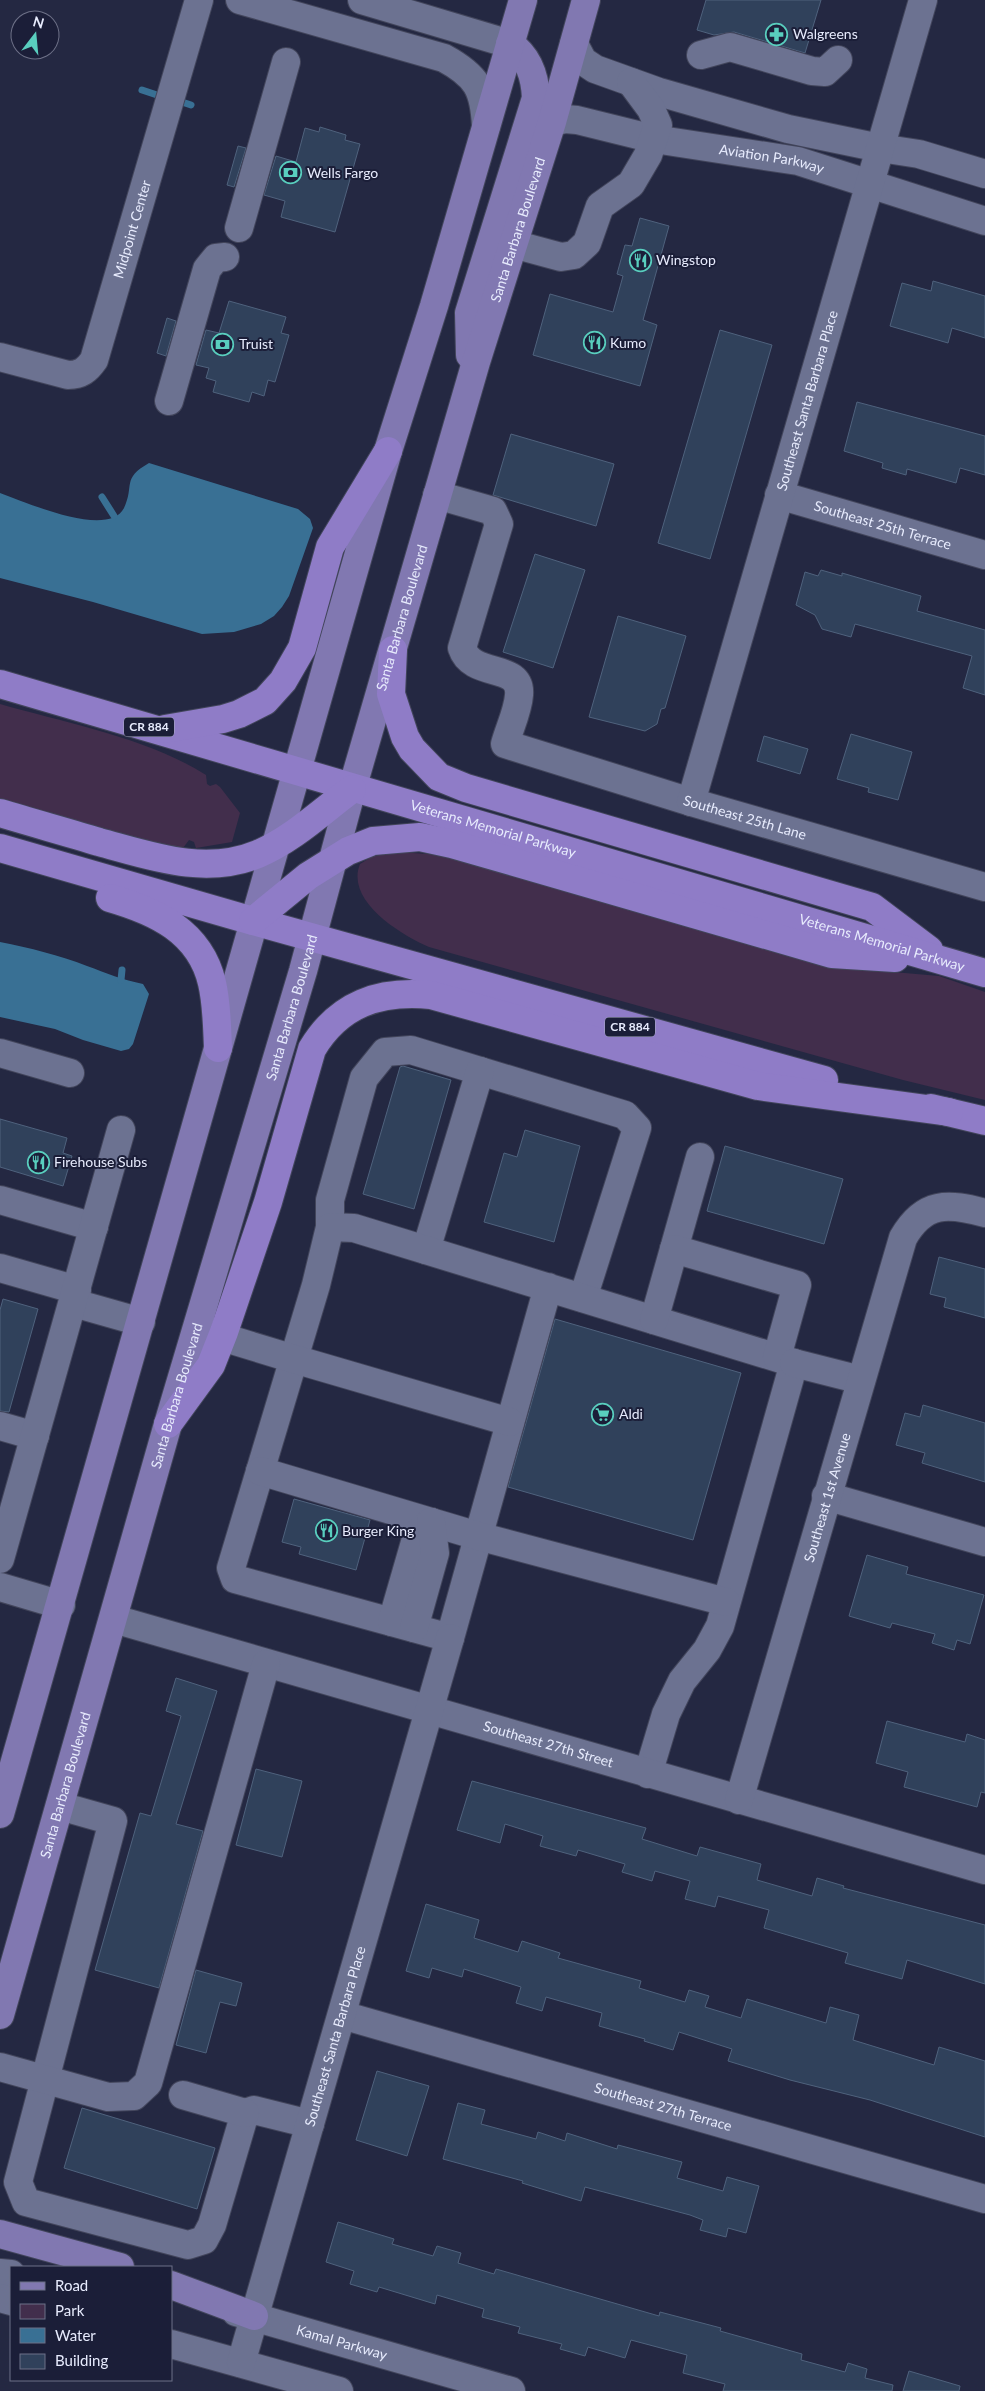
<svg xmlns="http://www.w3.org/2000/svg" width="985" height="2391" font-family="Lato,sans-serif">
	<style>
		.green { fill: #422e4c }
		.water { fill: #397094 }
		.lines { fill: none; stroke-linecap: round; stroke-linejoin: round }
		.stream { stroke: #397094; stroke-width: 7 }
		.building { fill: #30415b; stroke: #4f627d }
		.minor-casing { stroke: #42455b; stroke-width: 30 }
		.major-casing { stroke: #42455b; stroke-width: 30 }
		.highway-casing { stroke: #42455b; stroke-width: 30 }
		.minor { stroke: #6c7291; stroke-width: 28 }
		.major { stroke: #8178b1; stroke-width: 28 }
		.highway { stroke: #8f7cc7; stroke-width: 28 }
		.labels { text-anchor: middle; stroke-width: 4; stroke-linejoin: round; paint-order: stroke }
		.shield { fill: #1b1e38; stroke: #aaaec2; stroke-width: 1 }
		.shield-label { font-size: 12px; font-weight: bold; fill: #e7ebfd }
		.poi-label { font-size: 14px; fill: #e7ebfd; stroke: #1b1e38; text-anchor: start }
		.street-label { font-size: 14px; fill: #e7ebfd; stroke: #1b1e38 }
	</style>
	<rect width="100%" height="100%" fill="#242842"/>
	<!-- green -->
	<g class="green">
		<path d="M0,704C66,723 148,738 206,775L207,784L210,786L216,784L220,787L240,813L232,842L196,848L194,842L189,840L183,848L152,844L0,800Z"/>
		<path d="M397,852L443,855L824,966L939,976L985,992V1100L903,1080L429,947C401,935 345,901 360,864L373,856Z"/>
	</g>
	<!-- water -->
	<g class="water">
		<path d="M149,463L298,509L310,519L313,528L289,596L282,607L274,616L261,624L234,632L202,634L93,602L0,578V493C25,502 108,539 124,508C135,485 121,479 149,463Z"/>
		<path d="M0,942C30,948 59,955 87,966C106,973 123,980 143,984L149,994L133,1044L129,1049L121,1051L83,1040L55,1029L0,1017Z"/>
	</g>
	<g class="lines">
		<!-- stream -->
		<g class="stream">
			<path d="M142,90L157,95"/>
			<path d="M182,102L191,105"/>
			<path d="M102,497L114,516"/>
			<path d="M121,980L122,970"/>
		</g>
	</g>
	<!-- building -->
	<g class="building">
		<path d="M706,0H821L805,53L734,32L714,35L697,30Z"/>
		<path d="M320,127L346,135L345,140L360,144L335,232L281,217L285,201L264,195L276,156L296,162L305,128L319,132Z"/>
		<path d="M238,146L246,148L234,187L227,185Z"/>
		<path d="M640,218L669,226L643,320L657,325L640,386L533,355L550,294L613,312L623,276L617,274L625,245L632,246Z"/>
		<path d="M933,281L985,296V338L952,328L948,343L890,326L902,283L931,291Z"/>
		<path d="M229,301L286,317L281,333L289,335L275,382L268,380L264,396L252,392L249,402L213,392L216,381L206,378L209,368L196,365L206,330L219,333Z"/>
		<path d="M167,318L176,321L166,356L157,353Z"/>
		<path d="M720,330L772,345L710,559L658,543Z"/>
		<path d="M857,402L985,436V475L960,468L956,483L907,469L906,475L882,468L883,463L844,451Z"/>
		<path d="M511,434L614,464L596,526L493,495Z"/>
		<path d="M535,554L585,570L553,668L503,652Z"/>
		<path d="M821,570L842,576V573L921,596L917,611L985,630V695L963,688L972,656L855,624L851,637L822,629L815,615L796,605L805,572L818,576Z"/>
		<path d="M618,616L686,636L665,708L661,709L657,724L645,731L589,717Z"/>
		<path d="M851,734L912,752L898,800L868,792L869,788L837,779Z"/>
		<path d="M764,736L808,749L800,774L757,761Z"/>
		<path d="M403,1066L451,1080L414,1209L363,1194L400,1067Z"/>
		<path d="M0,1119L67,1138L63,1153L72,1156L63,1186L0,1167Z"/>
		<path d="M525,1130L580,1146L554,1242L484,1222L504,1153L517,1157Z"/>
		<path d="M725,1146L843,1179L824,1244L707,1211Z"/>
		<path d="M939,1257L985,1269V1318L944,1307L946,1298L930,1294Z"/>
		<path d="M3,1299L38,1309L9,1412L0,1411V1310Z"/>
		<path d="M555,1319L741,1373L693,1540L508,1487Z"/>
		<path d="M923,1405L985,1423V1482L922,1463L925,1453L896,1445L905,1413L920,1417Z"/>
		<path d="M294,1499L370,1520L356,1570L299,1554L301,1547L282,1542Z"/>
		<path d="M867,1555L908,1567L906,1574L984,1595L970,1644L957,1640L954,1650L932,1643L935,1634L892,1623L890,1628L849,1616Z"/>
		<path d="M176,1678L217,1691L176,1824L203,1831L159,1988L95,1970L140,1813L151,1816L181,1716L166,1711Z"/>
		<path d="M887,1721L965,1742L967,1734L985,1740V1793L981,1792L977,1807L904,1787L908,1772L876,1763Z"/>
		<path d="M256,1769L302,1781L282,1857L236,1845Z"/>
		<path d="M472,1781L646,1828L642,1839L697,1856L700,1847L761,1864L757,1880L812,1896L817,1878L844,1886L843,1888L985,1925V1984L907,1960L902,1979L845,1963L848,1953L764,1928L769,1910L718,1896L715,1907L685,1899L690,1881L655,1871L652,1881L622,1872L625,1864L578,1850L576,1856L540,1846L543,1836L505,1824L500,1843L457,1830Z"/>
		<path d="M426,1904L479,1920L474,1938L518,1952L522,1941L560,1953L558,1958L641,1981L639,1988L685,2002L689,1990L709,1996L705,2007L741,2018L747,1999L826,2023L830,2007L859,2015L853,2040L934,2065L939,2047L985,2061V2137L870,2100L790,2080L728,2061L732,2049L679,2032L673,2050L644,2041L645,2039L599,2026L602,2013L546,1997L542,2011L516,2003L521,1987L464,1969L462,1977L432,1968L429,1978L406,1971Z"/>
		<path d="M196,1970L242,1983L236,2006L220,2002L206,2053L176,2045Z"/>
		<path d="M377,2071L429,2086L407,2156L356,2140Z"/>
		<path d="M458,2103L485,2110L481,2124L536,2139L538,2132L565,2141L567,2133L617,2149L618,2145L682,2162L677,2178L723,2191L727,2177L759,2186L746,2233L728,2228L726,2237L700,2230L703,2220L690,2215L585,2187L581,2201L522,2183L523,2181L443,2159Z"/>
		<path d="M82,2108L215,2148L197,2209L64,2168Z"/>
		<path d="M338,2222L394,2239L392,2244L433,2256L437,2246L461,2253L458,2263L494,2274L496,2269L659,2316L660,2312L721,2328L720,2331L802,2354L801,2360L845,2372L848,2363L867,2369L865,2378L893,2385L892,2391H723L725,2384L683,2373L687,2355L631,2340L625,2358L588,2347L585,2356L560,2349L562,2344L518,2333L520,2327L482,2317L484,2309L437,2295L435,2304L379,2287L377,2292L350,2284L354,2271L326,2262Z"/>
		<path d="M909,2371L960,2386L959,2391H903Z"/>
	</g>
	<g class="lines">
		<defs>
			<g id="minor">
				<path d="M240,0L444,58C477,76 484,89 486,126"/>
				<path d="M362,0L510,44"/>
				<path d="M574,44L583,61L595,69L659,92L788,129L880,148L919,154L985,174"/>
				<path d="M701,55L730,47L812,71L825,72L838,60"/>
				<path id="s1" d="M552,122L565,119L577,120L654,139L798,161L985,221"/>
				<path d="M239,228L286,62"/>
				<path d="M513,244L561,257L574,255L587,243L600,206L631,184L648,155L658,125L651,109L631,82"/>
				<path id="s2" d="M0,357L68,375C81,375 87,370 94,360L199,0"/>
				<path d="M169,401L207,269L216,258L225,257"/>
				<path id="s3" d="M437,495L493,511L499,524L462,648C472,679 522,662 519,695C518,711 509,729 505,744L691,802L985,887"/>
				<path id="s4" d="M779,495L985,555"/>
				<path id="s5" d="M691,802L923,0"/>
				<path d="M0,1053L70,1073"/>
				<path d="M0,1200L94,1227"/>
				<path d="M330,1227V1200L364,1078L385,1052L411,1050L625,1115L637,1128L583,1298"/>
				<path d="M674,1249L700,1157"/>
				<path d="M426,1250L480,1071"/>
				<path d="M0,1268L77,1290"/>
				<path d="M548,1287L450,1638L235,1579L231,1568L316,1285L330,1227L354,1228L794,1363L720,1626L707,1650L682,1681L666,1714L648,1774"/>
				<path d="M74,1303L141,1322"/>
				<path d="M654,1320L674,1249L797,1285L777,1357"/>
				<path d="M200,1328L222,1337L294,1359L510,1422"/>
				<path d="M794,1363L861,1380"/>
				<path d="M0,1426L35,1436"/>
				<path d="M260,1471L478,1536L726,1602"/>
				<path d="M826,1496L985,1542"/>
				<path d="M0,1559L121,1130"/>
				<path d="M0,1587L61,1605"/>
				<path id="s6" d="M114,1619L985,1870"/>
				<path d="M392,1622L418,1532L431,1522"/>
				<path d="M414,1628L435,1553L431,1522"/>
				<path id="s7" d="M739,1800L903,1238C924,1201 948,1203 985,1213"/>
				<path d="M60,1806L113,1821L18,2182L26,2202L188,2245L204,2240L212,2225L245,2113L254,2110L310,2124"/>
				<path id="s8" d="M342,2015L985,2199"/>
				<path d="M0,2067L108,2097L134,2096L148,2083L266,1664"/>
				<path d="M183,2095L245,2113"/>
				<path d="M0,2273L11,2274"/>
				<path d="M0,2298L11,2301"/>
				<path id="s9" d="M236,2312L511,2391"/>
				<path d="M171,2344L339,2391"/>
				<path id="s10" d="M241,2363L450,1638"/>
			</g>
			<g id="major">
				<path d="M470,355L469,313L536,98C535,76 529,57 510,44"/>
				<path d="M0,1814L388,451L434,306L523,0"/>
				<path id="s11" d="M0,2015L168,1424L303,971L352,789L476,362L552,122L586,0"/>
				<path d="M0,2234L120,2267"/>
				<path d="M171,2285L254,2316"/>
			</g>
			<g id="highway">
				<path d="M393,650L391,694L405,737L412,749L439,777L466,788L872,907L929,950"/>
				<path id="s12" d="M0,684L985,973"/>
				<path d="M165,729L223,719L239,714L265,701L283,681L302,648L330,547L388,451"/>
				<path d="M0,813C33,823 66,832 99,842C151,856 205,876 258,854C293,839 322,811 352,789"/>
				<path d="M0,848L253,921L824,1080"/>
				<path d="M110,898C155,911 200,931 212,983C217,1004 217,1027 218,1048"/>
				<path d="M253,921L308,876L348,851L373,841L420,837L452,844L832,954L895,958"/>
				<path d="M931,1108L985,1121"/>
				<path d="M168,1424L211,1365L224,1332L268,1202L312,1049C339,1004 379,990 431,995L758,1086L949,1112"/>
			</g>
		</defs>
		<!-- minor casing -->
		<use href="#minor" class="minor-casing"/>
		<!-- major casing -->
		<use href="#major" class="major-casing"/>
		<!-- highway casing -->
		<use href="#highway" class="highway-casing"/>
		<!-- minor -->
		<use href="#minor" class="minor"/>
		<!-- major -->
		<use href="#major" class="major"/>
		<!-- highway -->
		<use href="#highway" class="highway"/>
	</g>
	<!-- icons -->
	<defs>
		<symbol id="pharmacy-ring" viewBox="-11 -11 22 22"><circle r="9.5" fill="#1b1e38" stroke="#59cebe" stroke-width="1.5"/><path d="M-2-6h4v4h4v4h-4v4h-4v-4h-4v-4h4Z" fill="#59cebe"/></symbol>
		<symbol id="bank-ring" viewBox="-11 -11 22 22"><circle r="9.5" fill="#1b1e38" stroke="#59cebe" stroke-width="1.5"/><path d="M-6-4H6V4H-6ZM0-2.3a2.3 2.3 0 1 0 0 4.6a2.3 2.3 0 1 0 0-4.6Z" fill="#59cebe"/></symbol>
		<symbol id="restaurant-ring" viewBox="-11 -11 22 22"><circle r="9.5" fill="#1b1e38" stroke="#59cebe" stroke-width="1.5"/><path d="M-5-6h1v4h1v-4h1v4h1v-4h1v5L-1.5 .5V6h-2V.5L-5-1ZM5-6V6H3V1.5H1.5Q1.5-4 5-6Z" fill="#59cebe"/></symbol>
		<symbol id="supermarket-ring" viewBox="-11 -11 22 22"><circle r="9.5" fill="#1b1e38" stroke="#59cebe" stroke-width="1.5"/><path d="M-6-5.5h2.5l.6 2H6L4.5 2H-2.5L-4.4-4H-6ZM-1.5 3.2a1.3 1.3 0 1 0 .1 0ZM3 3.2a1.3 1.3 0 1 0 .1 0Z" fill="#59cebe"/></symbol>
	</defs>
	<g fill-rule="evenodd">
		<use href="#pharmacy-ring" x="764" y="22" width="25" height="25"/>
		<use href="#bank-ring" x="278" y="160" width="25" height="25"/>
		<use href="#restaurant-ring" x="628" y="248" width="25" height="25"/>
		<use href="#restaurant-ring" x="582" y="330" width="25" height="25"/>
		<use href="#bank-ring" x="210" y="332" width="25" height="25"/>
		<use href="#restaurant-ring" x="26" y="1150" width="25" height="25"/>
		<use href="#supermarket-ring" x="590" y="1402" width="25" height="25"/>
		<use href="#restaurant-ring" x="314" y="1518" width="25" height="25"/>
	</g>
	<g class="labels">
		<!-- shield labels -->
		<g class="shield">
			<rect x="124" y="717.5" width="50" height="19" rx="4"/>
			<rect x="605" y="1017.5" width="50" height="19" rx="4"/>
		</g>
		<g class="shield-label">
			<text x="149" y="731">CR 884</text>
			<text x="630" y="1031">CR 884</text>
		</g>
		<!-- poi labels -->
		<g class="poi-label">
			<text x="793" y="39">Walgreens</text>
			<text x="307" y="178">Wells Fargo</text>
			<text x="656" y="265">Wingstop</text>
			<text x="610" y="348">Kumo</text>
			<text x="239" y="349">Truist</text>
			<text x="54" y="1167">Firehouse Subs</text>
			<text x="619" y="1419">Aldi</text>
			<text x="342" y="1536">Burger King</text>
		</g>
		<!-- street labels -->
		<g class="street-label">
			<text dy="5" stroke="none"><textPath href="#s1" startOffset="224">Aviation Parkway</textPath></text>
			<text dy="5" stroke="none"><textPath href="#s11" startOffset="1859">Santa Barbara Boulevard</textPath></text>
			<text dy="5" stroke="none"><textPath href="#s2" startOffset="238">Midpoint Center</textPath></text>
			<text dy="5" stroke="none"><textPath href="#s5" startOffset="418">Southeast Santa Barbara Place</textPath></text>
			<text dy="5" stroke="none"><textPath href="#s4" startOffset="108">Southeast 25th Terrace</textPath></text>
			<text dy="5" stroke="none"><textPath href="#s11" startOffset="1454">Santa Barbara Boulevard</textPath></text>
			<text dy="5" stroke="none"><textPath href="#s3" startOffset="584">Southeast 25th Lane</textPath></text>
			<text dy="5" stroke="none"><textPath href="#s12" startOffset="514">Veterans Memorial Parkway</textPath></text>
			<text dy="5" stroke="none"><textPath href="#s12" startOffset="919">Veterans Memorial Parkway</textPath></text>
			<text dy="5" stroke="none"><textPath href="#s11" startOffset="1049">Santa Barbara Boulevard</textPath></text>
			<text dy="5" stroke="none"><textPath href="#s11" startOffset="644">Santa Barbara Boulevard</textPath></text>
			<text dy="5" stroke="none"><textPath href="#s7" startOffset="315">Southeast 1st Avenue</textPath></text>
			<text dy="5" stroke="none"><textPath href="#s6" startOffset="452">Southeast 27th Street</textPath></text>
			<text dy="5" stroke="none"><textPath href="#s11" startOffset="239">Santa Barbara Boulevard</textPath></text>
			<text dy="5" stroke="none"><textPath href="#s10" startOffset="340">Southeast Santa Barbara Place</textPath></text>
			<text dy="5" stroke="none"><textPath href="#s8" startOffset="334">Southeast 27th Terrace</textPath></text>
			<text dy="5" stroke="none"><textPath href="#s9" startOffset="110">Kamal Parkway</textPath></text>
		</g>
	</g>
	<!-- legend -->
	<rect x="10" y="2266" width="162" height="115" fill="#1b1e38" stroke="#6d7087"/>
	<rect x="20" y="2282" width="25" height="8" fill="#8178b1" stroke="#6d7087"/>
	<text x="55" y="2291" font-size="15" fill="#e7ebfd">Road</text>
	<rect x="20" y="2304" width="25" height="15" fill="#422e4c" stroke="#6d7087"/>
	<text x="55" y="2316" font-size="15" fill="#e7ebfd">Park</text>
	<rect x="20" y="2328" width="25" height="15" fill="#397094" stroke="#6d7087"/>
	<text x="55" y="2341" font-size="15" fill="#e7ebfd">Water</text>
	<rect x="20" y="2354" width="25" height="15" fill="#30415b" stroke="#6d7087"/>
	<text x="55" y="2366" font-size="15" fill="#e7ebfd">Building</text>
	<!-- north arrow -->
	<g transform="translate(35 35) rotate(16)"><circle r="24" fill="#1b1e38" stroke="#6d7087"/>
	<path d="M0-4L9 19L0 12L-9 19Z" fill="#59cebe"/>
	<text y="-8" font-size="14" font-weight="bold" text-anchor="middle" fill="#e7ebfd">N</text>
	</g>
</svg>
